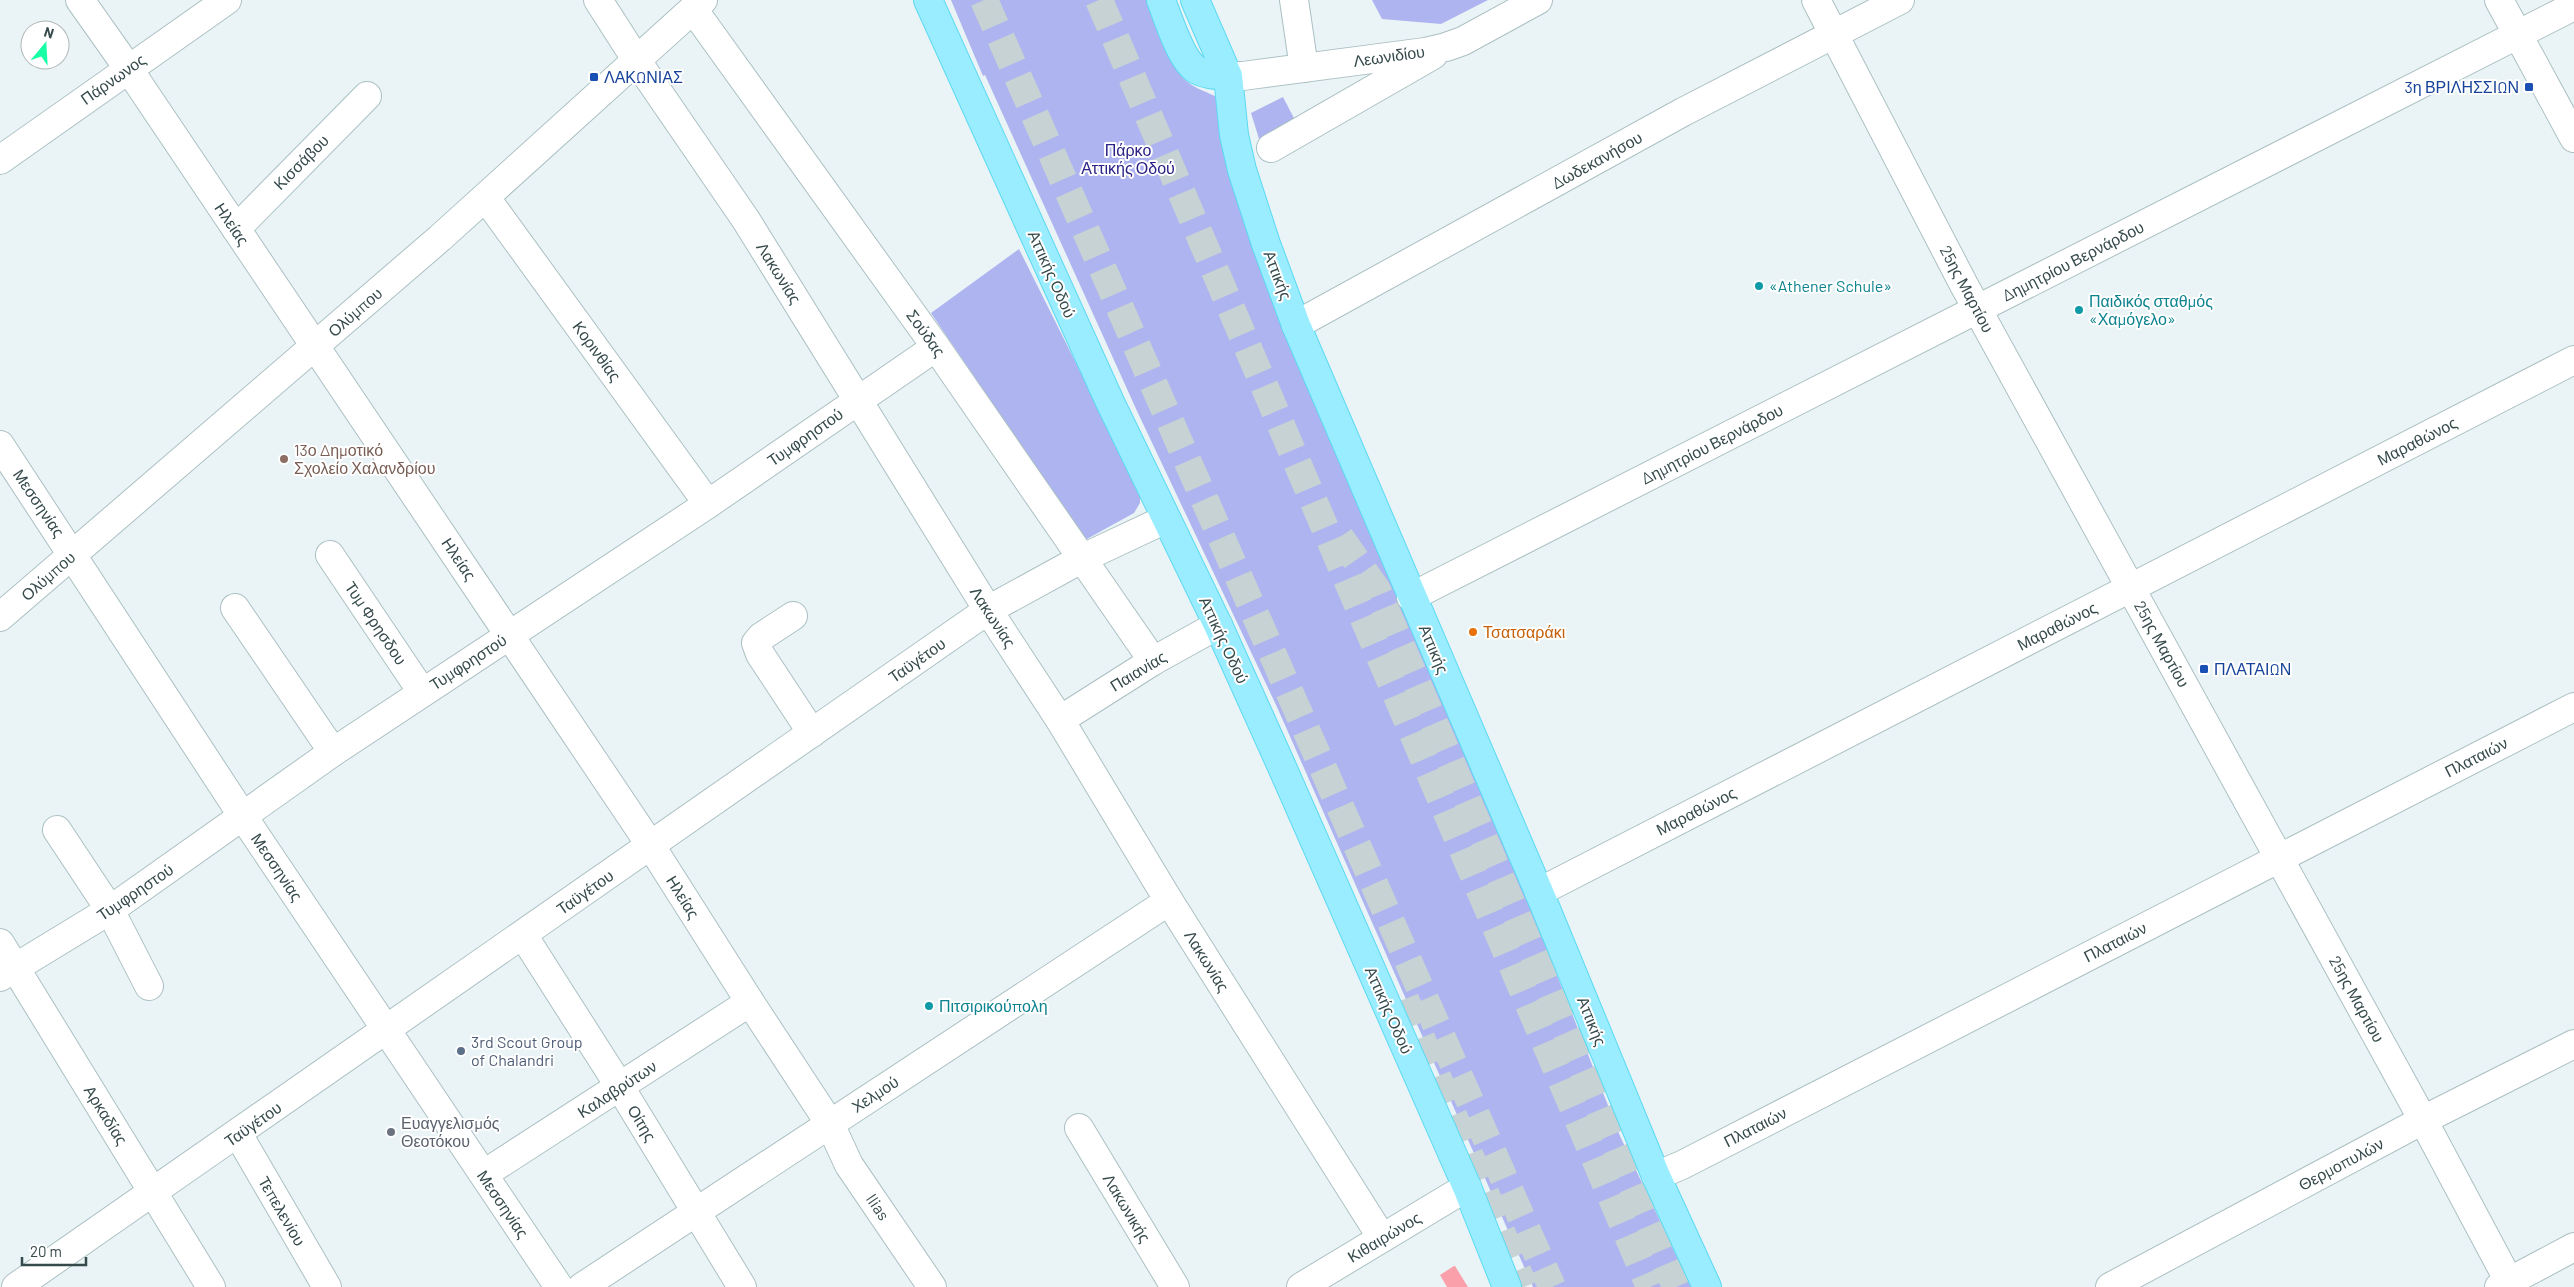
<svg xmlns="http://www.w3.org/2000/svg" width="2574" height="1287" font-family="Barlow,sans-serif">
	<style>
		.green { fill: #aeb4ef }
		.water { fill: #f9a0ab }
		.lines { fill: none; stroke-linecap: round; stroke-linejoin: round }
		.highway-tunnel { stroke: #c6d2d4; stroke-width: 28; stroke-dasharray: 28 14; stroke-linecap: butt }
		.minor-casing { stroke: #abc0c3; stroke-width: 30 }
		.major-casing { stroke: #5cd9f2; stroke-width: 30 }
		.minor { stroke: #fff; stroke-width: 28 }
		.major { stroke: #9aedff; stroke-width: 28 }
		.transit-dot { fill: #1a4fb4; stroke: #fff; stroke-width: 2 }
		.culture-dot { fill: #0f9aa8; stroke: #fff; stroke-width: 2 }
		.education-dot { fill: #8d6e63; stroke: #fff; stroke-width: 2 }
		.food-dot { fill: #e8710a; stroke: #fff; stroke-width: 2 }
		.service-dot { fill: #5c6f8a; stroke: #fff; stroke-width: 2 }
		.worship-dot { fill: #6b7280; stroke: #fff; stroke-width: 2 }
		.labels { text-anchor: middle; stroke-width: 4; stroke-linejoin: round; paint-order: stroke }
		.street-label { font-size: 16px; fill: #364a4c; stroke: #fff }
		.transit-label { font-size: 16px; fill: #164399; stroke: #fff; text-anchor: start }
		.park-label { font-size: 16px; fill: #2a2186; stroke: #fff }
		.culture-label { font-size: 16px; fill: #0d838f; stroke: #fff; text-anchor: start }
		.education-label { font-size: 16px; fill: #785e54; stroke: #fff; text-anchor: start }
		.food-label { font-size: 16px; fill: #c56008; stroke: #fff; text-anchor: start }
		.service-label { font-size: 16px; fill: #4e5e75; stroke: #fff; text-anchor: start }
		.worship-label { font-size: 16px; fill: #5b616d; stroke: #fff; text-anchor: start }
	</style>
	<rect width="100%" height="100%" fill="#eaf4f6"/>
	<!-- green -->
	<g class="green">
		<path d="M951,0H1146C1157,25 1165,59 1184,79C1192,87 1204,91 1215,96L1233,183L1401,603L1535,919L1620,1136L1691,1287H1533L1277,707L1137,411L985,75L983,76Z"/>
		<path d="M1372,0H1488L1441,24L1382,19Z"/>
		<path d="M1283,97L1296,122L1260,142L1251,113Z"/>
		<path d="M1019,249L1140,491V503L1134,513L1085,540L931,313Z"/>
	</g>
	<!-- water -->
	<path class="water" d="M1454,1266H1455L1468,1287H1447L1440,1275Z"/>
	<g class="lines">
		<!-- highway-tunnel -->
		<g class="highway-tunnel">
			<path d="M984,0L1552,1287"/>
			<path d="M1099,0L1650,1287"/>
			<path d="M1340,537L1377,590L1676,1287"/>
			<path d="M1405,999L1524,1287"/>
		</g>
		<defs>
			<g id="minor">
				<path d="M80,0L128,68L651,846L750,1002L830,1124L849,1165L932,1287"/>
				<path d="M598,0L639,64L746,220L988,610L1060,720L1169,901L1382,1238"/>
				<path d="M1294,0L1304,68"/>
				<path d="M1816,0L1964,285L2423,1120L2512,1287"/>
				<path d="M2499,0L2574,138"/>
				<path d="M693,9L936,347L1153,661"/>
				<path d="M1228,76H1243L1425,52L1446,47L1463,41L1538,0"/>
				<path d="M1271,148L1433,55"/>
				<path d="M0,160L227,0"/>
				<path d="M486,198L708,504"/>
				<path d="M236,229L367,96"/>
				<path d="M1296,325L1683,112L1900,0"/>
				<path d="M0,445L244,818L559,1287"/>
				<path d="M330,555L422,692"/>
				<path d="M1411,597L2574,6"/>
				<path d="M235,608L333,752"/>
				<path d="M793,616L761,637L756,643L760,654L812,733"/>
				<path d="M0,617L440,238L703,0"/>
				<path d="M1060,720L1153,661L1218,625"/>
				<path d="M57,830L110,910L149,986"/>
				<path d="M1539,892L2574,360"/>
				<path d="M523,935L620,1087L742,1287"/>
				<path d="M0,943L211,1287"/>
				<path d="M0,977L110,910L333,752L708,504L936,347"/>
				<path d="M1079,1128L1175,1287"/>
				<path d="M238,1134L327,1287"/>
				<path d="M484,1174L750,1002"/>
				<path d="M1656,1176L1682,1165L2574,707"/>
				<path d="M16,1287L988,610L1083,558L1166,519"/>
				<path d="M582,1287L1169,901"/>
				<path d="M1301,1287L1467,1187"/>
				<path d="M2110,1287L2423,1120L2574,1044"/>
				<path d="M2499,1287L2574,1247"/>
			</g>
			<g id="major">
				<path d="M928,0L1110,402L1218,625L1282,767L1467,1187L1507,1287"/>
				<path d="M1161,0C1168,18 1181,61 1197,70C1206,75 1218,75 1228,76"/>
				<path d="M1195,0L1228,76L1234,135L1242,170L1266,244L1296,325L1539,892L1656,1176L1707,1287"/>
			</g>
		</defs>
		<!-- minor casing -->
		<use href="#minor" class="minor-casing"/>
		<!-- major casing -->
		<use href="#major" class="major-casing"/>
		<!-- minor -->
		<use href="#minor" class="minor"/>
		<!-- major -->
		<use href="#major" class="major"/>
	</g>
	<!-- markers -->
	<g class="transit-dot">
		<rect x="589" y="72" width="10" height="10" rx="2.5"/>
		<rect x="2524" y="82" width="10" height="10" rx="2.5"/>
		<rect x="2199" y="664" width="10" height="10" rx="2.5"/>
	</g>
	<g class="culture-dot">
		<circle cx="1759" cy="286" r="5"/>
		<circle cx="2079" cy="310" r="5"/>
		<circle cx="929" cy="1006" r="5"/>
	</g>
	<circle class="education-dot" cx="284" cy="459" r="5"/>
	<circle class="food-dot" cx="1473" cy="632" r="5"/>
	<circle class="service-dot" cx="461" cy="1051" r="5"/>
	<circle class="worship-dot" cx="391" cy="1132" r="5"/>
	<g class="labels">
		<!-- street labels -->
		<g class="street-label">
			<text transform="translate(1389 56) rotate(-8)" y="6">Λεωνιδίου</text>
			<text transform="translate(113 79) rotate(-35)" y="6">Πάρνωνος</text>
			<text transform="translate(1597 160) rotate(-29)" y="6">Δωδεκανήσου</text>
			<text transform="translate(301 162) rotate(-45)" y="6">Κισσάβου</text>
			<text transform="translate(232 224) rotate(56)" y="6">Ηλείας</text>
			<text transform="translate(2073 261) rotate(-27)" y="6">Δημητρίου Βερνάρδου</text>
			<text transform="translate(779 273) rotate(58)" y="6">Λακωνίας</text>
			<text transform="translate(1052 274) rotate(66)" y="6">Αττικής Οδού</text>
			<text transform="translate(1278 275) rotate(69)" y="6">Αττικής</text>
			<text transform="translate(1967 289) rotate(62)" y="6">25ης Μαρτίου</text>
			<text transform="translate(355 312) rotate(-41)" y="6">Ολύμπου</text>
			<text transform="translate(926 333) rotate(54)" y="6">Σούδας</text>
			<text transform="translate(597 351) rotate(54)" y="6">Κορινθίας</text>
			<text transform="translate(805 437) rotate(-35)" y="6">Τυμφρηστού</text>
			<text transform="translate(2417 441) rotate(-27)" y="6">Μαραθώνος</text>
			<text transform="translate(1712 444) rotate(-27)" y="6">Δημητρίου Βερνάρδου</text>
			<text transform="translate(39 503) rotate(56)" y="6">Μεσσηνίας</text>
			<text transform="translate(459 559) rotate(56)" y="6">Ηλείας</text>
			<text transform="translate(48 576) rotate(-41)" y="6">Ολύμπου</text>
			<text transform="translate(993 617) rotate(57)" y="6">Λακωνίας</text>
			<text transform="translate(376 623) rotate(56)" y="6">Τυμ Φρησδου</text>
			<text transform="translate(2057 626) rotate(-27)" y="6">Μαραθώνος</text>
			<text transform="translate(1224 640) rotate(65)" y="6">Αττικής Οδού</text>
			<text transform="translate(2162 644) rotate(61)" y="6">25ης Μαρτίου</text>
			<text transform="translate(1434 649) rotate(67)" y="6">Αττικής</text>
			<text transform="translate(917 660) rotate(-35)" y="6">Ταϋγέτου</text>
			<text transform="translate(468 662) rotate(-33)" y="6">Τυμφρηστού</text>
			<text transform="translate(1138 671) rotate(-31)" y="6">Παιανίας</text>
			<text transform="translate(2476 757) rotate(-27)" y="6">Πλαταιών</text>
			<text transform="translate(1696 811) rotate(-27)" y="6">Μαραθώνος</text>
			<text transform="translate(277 867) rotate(56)" y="6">Μεσσηνίας</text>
			<text transform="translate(135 892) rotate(-34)" y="6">Τυμφρηστού</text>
			<text transform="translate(585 892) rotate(-35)" y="6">Ταϋγέτου</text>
			<text transform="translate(683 897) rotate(58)" y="6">Ηλείας</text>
			<text transform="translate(2115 942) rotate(-27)" y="6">Πλαταιών</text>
			<text transform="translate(1207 961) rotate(58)" y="6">Λακωνίας</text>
			<text transform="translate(2357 999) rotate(61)" y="6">25ης Μαρτίου</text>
			<text transform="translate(1389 1010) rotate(66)" y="6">Αττικής Οδού</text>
			<text transform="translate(1592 1021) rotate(68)" y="6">Αττικής</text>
			<text transform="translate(617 1089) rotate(-33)" y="6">Καλαβρύτων</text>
			<text transform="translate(875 1094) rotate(-33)" y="6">Χελμού</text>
			<text transform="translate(106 1115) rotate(58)" y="6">Αρκαδίας</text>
			<text transform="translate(642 1123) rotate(59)" y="6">Οίτης</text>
			<text transform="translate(253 1124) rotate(-35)" y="6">Ταϋγέτου</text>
			<text transform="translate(1755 1127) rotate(-27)" y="6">Πλαταιών</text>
			<text transform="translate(2341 1164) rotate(-28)" y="6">Θερμοπυλών</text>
			<text transform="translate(503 1204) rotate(56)" y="6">Μεσσηνίας</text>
			<text transform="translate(878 1207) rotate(56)" y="6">Ilias</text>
			<text transform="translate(1127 1208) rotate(59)" y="6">Λακωνικής</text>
			<text transform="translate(282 1211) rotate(60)" y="6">Τεπελενίου</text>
			<text transform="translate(1384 1237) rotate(-31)" y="6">Κιθαιρώνος</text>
		</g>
		<!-- transit labels -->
		<g class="transit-label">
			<text x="604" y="83">ΛΑΚΩΝΙΑΣ</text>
			<text x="2519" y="93" text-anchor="end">3η ΒΡΙΛΗΣΣΙΩΝ</text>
			<text x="2214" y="675">ΠΛΑΤΑΙΩΝ</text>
		</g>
		<!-- park labels -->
		<g class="park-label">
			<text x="1128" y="156">Πάρκο<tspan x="1128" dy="18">Αττικής Οδού</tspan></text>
		</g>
		<!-- culture labels -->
		<g class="culture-label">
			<text x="1769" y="292">«Athener Schule»</text>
			<text x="2089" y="307">Παιδικός σταθμός<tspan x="2089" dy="18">«Χαμόγελο»</tspan></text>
			<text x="939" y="1012">Πιτσιρικούπολη</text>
		</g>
		<!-- education labels -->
		<g class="education-label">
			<text x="294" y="456">13ο Δημοτικό<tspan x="294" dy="18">Σχολείο Χαλανδρίου</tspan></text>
		</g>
		<!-- food labels -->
		<g class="food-label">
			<text x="1483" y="638">Τσατσαράκι</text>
		</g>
		<!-- service labels -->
		<g class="service-label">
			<text x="471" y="1048">3rd Scout Group<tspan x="471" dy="18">of Chalandri</tspan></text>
		</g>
		<!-- worship labels -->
		<g class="worship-label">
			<text x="401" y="1129">Ευαγγελισμός<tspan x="401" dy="18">Θεοτόκου</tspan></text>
		</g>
	</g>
	<!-- north arrow -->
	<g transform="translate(45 45) rotate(18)"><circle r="24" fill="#ffffff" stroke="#afb7b7"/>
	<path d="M0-4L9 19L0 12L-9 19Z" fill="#18ffa6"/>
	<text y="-8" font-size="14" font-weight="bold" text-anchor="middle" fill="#364a4c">N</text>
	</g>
	<!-- scale -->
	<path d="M22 1257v8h64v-8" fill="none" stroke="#364a4c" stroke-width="2.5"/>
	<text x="30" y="1257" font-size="15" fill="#364a4c" stroke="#ffffff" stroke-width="4" paint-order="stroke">20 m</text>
</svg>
